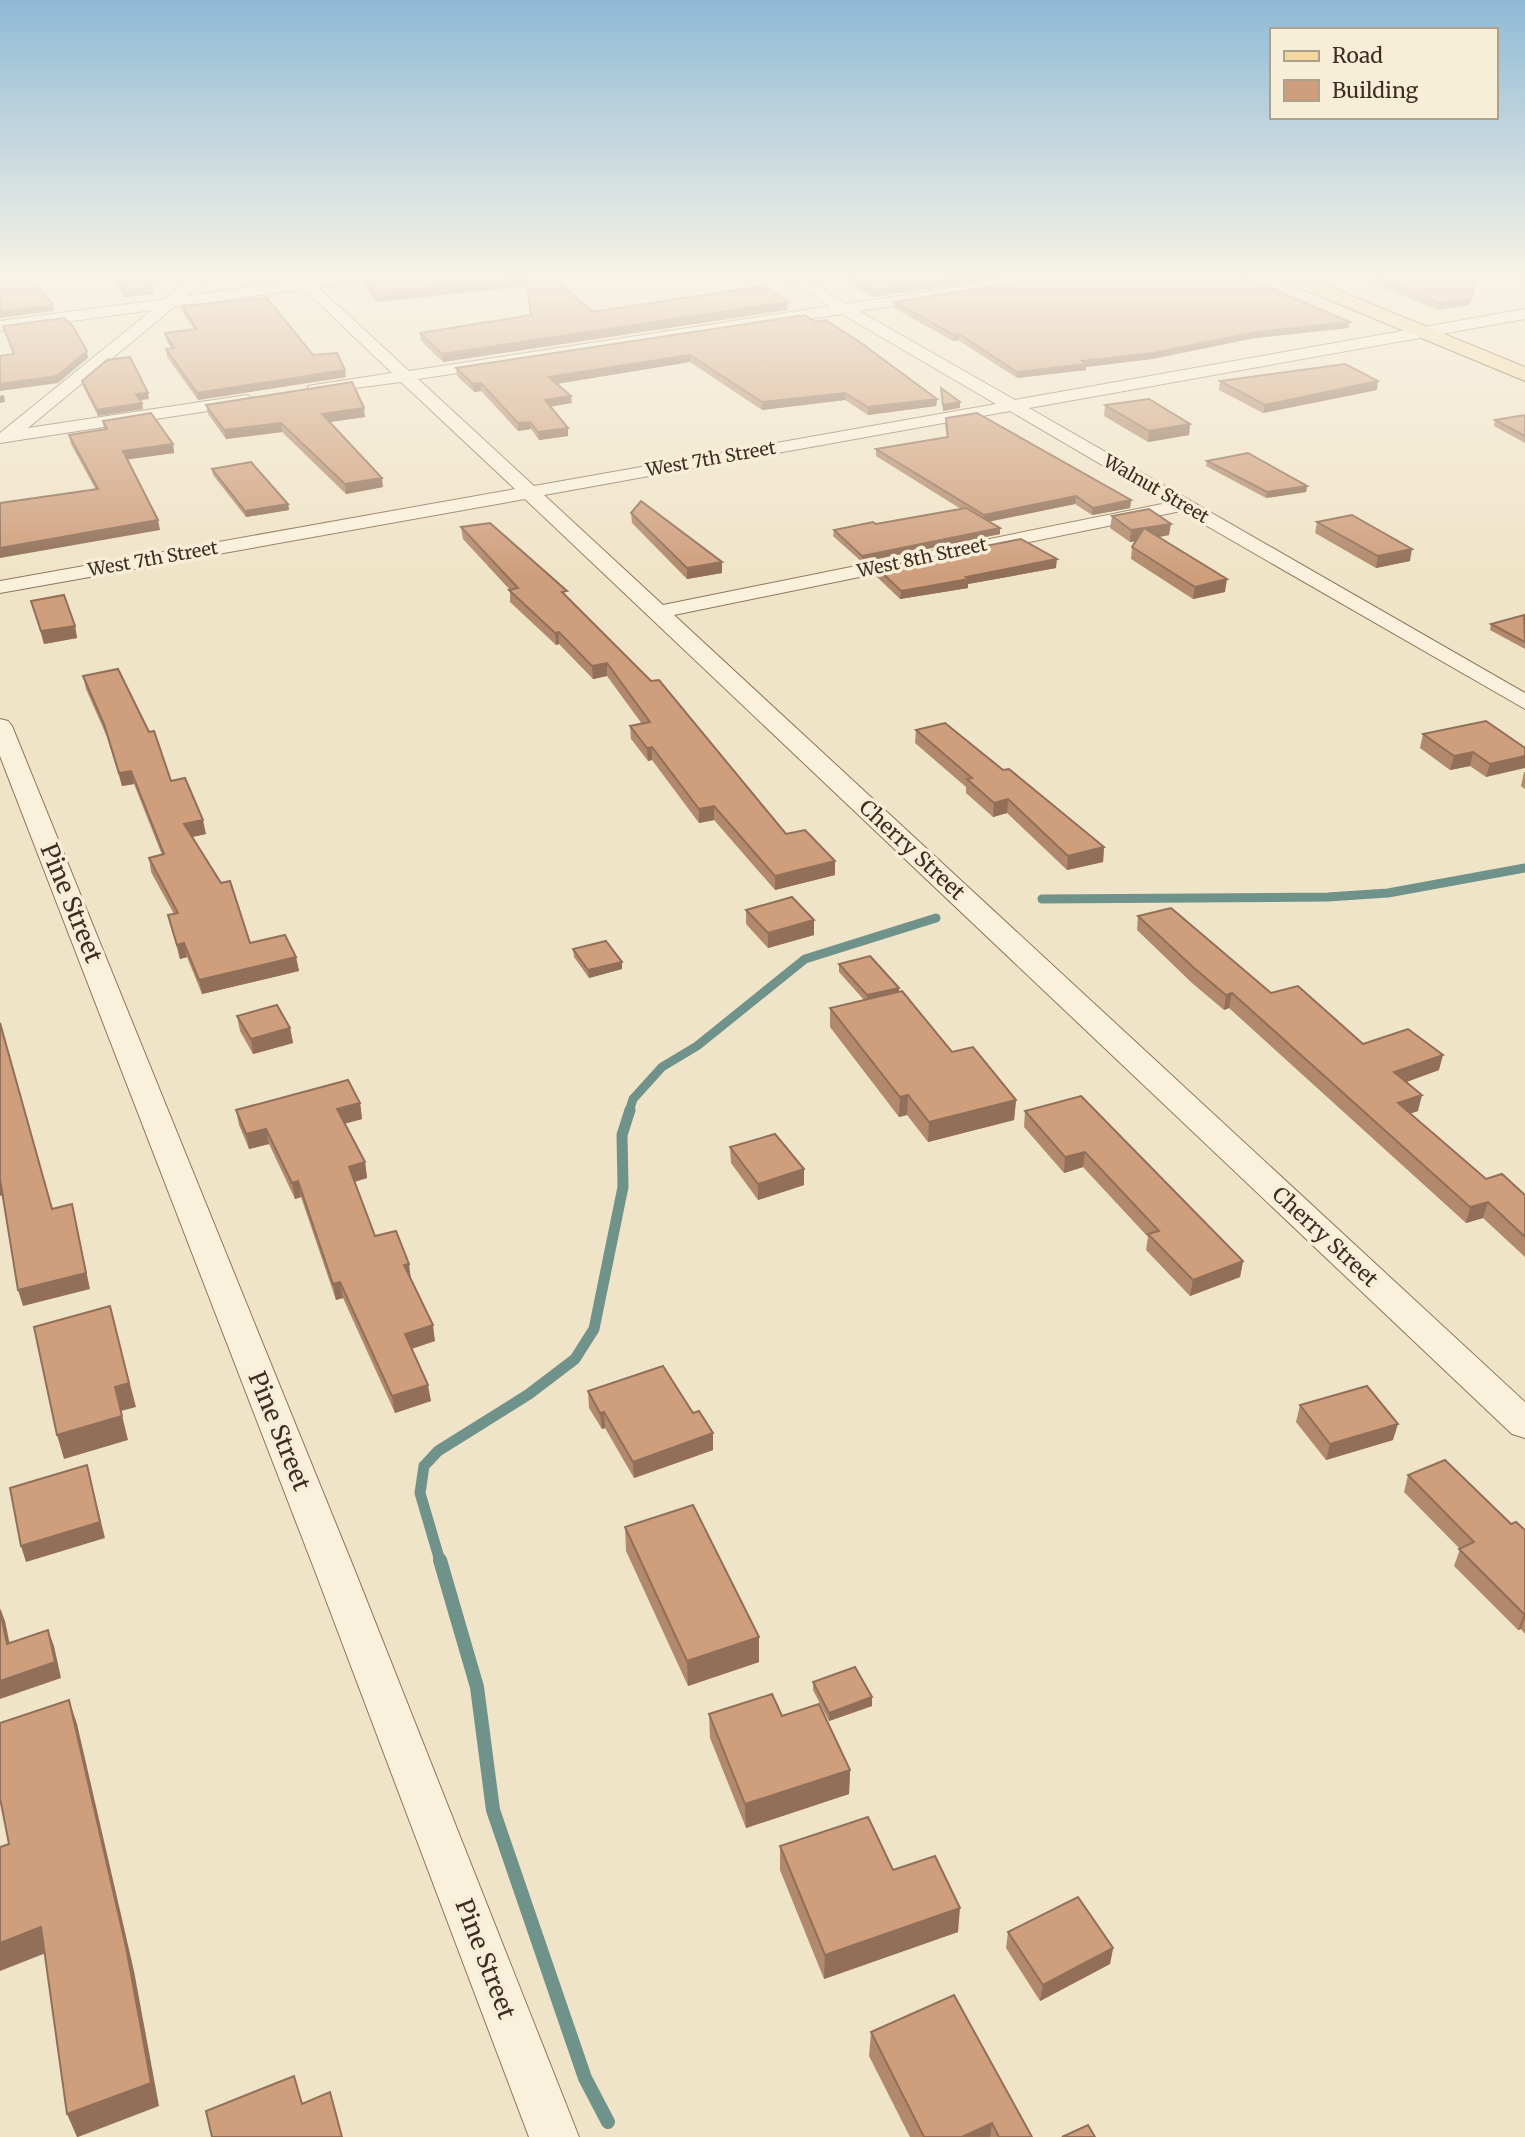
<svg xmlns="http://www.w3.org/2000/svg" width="1525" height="2137" font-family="Merriweather,serif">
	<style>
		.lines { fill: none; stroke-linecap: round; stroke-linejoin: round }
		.stream-far2 { stroke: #6f938a; stroke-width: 9 }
		.stream-far1 { stroke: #6f938a; stroke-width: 11 }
		.stream { stroke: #6f938a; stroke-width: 14 }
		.minor-casing { stroke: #8d765c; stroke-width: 2 }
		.primary-casing { stroke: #5b4430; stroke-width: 2 }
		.minor { fill: #faf1dc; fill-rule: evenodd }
		.primary { fill: #f3d9a0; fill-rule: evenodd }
		.wall { fill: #b2896c }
		.shaded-wall { fill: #916f58 }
		.building { fill: #cf9f7d; stroke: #916f58; stroke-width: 2 }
		.labels { text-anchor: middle; stroke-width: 7; stroke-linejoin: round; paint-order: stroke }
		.far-street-label { font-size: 18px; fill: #3d2e20; stroke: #f7eed8 }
		.street-label { font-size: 21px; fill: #3d2e20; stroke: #f7eed8 }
		.near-street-label { font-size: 24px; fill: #3d2e20; stroke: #f7eed8 }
	</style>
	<rect width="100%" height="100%" fill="#f0e4c8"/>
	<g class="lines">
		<!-- stream-far2 -->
		<g class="stream-far2">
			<path d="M1042,899L1328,897L1388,893L1525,868"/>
			<path d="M629,1112L633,1099L662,1067L697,1046L805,959L936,918"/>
		</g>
		<!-- stream-far1 -->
		<path class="stream-far1" d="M440,1561L420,1493L424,1466L438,1451L529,1394L575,1359L594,1329L623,1187L622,1135L630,1110"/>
		<!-- stream -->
		<path class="stream" d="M440,1560L477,1687L493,1810L585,2078L608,2122"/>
		<defs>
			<g id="minor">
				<path d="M194,276H209L187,296L295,281L291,276H306L310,279L375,276L368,280L318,287L409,371L830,306L781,276H798L847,304L1031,276H1064L1057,280L859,311L1015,400L1525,309V319L1029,408L1525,693V709L1181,511L674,615L1525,1402V1438L1512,1434L525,499L0,593V581L515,489L401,382L308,394V386L314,385L392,373L304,289L174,307L28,428L247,395L255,400L253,404L0,443V433L152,310L0,331V321L165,299ZM842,314L996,404L534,486L418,379ZM1010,411L1167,503L663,605L544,495Z"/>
				<path d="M0,719L8,721L12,726L355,1571L579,2137H529L315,1571L0,756Z"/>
			</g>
			<path id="primary" d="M1279,276H1303L1525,367V381L1281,280Z"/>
		</defs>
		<!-- minor casing -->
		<use href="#minor" class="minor-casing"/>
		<!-- primary casing -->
		<use href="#primary" class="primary-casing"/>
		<!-- minor -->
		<use href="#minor" class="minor"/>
		<!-- primary -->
		<use href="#primary" class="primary"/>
	</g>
	<!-- wall -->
	<g class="wall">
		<path d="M112,276H149L155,294L124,297Z"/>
		<path d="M361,276H550L593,312L787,310L443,362L421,341L420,333L531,316L527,286L376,302L362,284Z"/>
		<path d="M838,276H1016L873,297Z"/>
		<path d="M1058,276L1249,279L1350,322L1348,328L1255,338L1152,359L1086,367V370L1017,378L958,340L953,341L894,308V302Z"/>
		<path d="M1356,276H1480L1469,305L1438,310Z"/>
		<path d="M1509,276H1525V282Z"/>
		<path d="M182,306L313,355L346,377L198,400L167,357L166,349L171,348L166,340L165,333L194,329L183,313Z"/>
		<path d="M805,315L937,399L936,406L868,415L845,400L762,410L690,362L556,384L572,403L550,407L568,428V436L539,440L531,429L518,431L481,391L474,392L457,376L456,368Z"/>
		<path d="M82,381L149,399L140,400L143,409L98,416L83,386Z"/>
		<path d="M1220,381L1377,390L1263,413L1219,390Z"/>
		<path d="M206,405L365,417L329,422L383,487L346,494L282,432L226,439L208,414Z"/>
		<path d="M1105,405L1190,424L1189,435L1148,442L1104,416Z"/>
		<path d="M1525,415V443L1494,426L1495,420Z"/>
		<path d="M946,418L1131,500L1130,508L1092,515L1075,504L989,521L1000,528V534L862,562L833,536L834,530L876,524L961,509L876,456V449L947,437L945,425Z"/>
		<path d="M103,421L173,444L174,453L127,459L160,530L96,490L71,444L69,435L104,430Z"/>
		<path d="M1207,461L1307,486L1306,492L1266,498L1206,466Z"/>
		<path d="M212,469L288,504L289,510L246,517L213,475Z"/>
		<path d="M631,513L722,573L687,579L632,523Z"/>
		<path d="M1112,516L1169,535L1159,537L1225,592L1193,599L1131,559L1132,547L1136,541L1130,542L1110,528Z"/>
		<path d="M1317,522L1410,561L1376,568L1315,533Z"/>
		<path d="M461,527L567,597L786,834L835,875L775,890L714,820L699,823L652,760L648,761L631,739L630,726L642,724L607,676L593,679L559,644L556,645L510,602V590L463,539Z"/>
		<path d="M877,568H1056L968,584V588L900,599L876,576Z"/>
		<path d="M31,601L75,626L77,638L44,644Z"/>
		<path d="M1525,616V649L1490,630L1491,624Z"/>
		<path d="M83,676L171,781L206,834L192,837L250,943L296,957L299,971L202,994L187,957L180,959L168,915L174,914L151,872L149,858L162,855L134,784L122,786L107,737L86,689Z"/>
		<path d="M916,730L1003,770L1104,847L1103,862L1067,870L1007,813L993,817L966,793V787L915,743Z"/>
		<path d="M1423,734L1525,748L1486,777L1470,766L1450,770L1420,748Z"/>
		<path d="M1524,772H1525V789L1521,786Z"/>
		<path d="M746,910L814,920V935L768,948L746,924Z"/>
		<path d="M1138,916L1271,993L1363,1044L1439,1070L1406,1082L1418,1111L1410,1113L1486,1179L1525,1195V1257L1483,1218L1466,1223L1229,1008L1224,1010L1192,983L1137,930Z"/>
		<path d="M573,949L622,969L589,978L574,957Z"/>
		<path d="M839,964L899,992L952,1052L1016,1100L1014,1120L928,1142L907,1115L899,1117L830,1027V1008L864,1000L839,972Z"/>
		<path d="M237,1016L290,1028L293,1043L253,1054L240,1031Z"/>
		<path d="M360,1103L362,1119L344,1124L365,1162L367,1178L354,1182L375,1236L411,1280L435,1341L412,1349L431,1401L395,1413L343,1298L336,1300L301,1197L295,1199L269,1144L249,1149L239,1125L236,1110Z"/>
		<path d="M1025,1111L1243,1261L1240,1277L1190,1296L1146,1250L1148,1237L1083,1167L1064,1173L1024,1127Z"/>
		<path d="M730,1147L804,1185L758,1200L731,1163Z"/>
		<path d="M588,1391L713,1450L634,1478L605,1428L602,1429L589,1408Z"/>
		<path d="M1300,1405L1393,1440L1326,1460L1296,1422Z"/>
		<path d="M1408,1475L1525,1530V1634L1521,1629L1518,1630L1454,1566L1460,1549L1404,1492Z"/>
		<path d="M625,1527L759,1662L688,1686L626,1551Z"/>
		<path d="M813,1682L872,1697V1706L829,1721L813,1690Z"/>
		<path d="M709,1714L850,1770L849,1794L746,1828L710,1738Z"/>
		<path d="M780,1846L893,1870L958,1932L824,1979L780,1870Z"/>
		<path d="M1008,1932L1113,1948L1110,1964L1040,2001L1006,1948Z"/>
		<path d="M871,2032L1032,2137H910L869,2056Z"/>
	</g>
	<!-- shaded-wall -->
	<g class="shaded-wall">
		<path d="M976,276H1016L873,297V291Z"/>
		<path d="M1479,276H1480L1469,305L1438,310L1439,303Z"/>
		<path d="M526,278L527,286L376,302L375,294Z"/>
		<path d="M153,288L155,294L124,297L123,290Z"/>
		<path d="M788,302L787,310L443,362L442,354Z"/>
		<path d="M53,305L54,311L0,318V312Z"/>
		<path d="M1350,322L1348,328L1255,338L1152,359L1086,367V370L1017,378V372L1256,332Z"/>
		<path d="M959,334L958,340L953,341L954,335Z"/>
		<path d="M87,351L88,358L58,383L0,391V384Z"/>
		<path d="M690,355V362L549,385V377Z"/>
		<path d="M345,370L346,377L198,400L197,393Z"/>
		<path d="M1378,381L1377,390L1263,413L1265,405Z"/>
		<path d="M481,383V391L474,392L473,384Z"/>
		<path d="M148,393L149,399L137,400L136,394Z"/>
		<path d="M845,393V400L762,410V402Z"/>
		<path d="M4,395L5,402L0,403V396Z"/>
		<path d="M571,396L572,403L545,407V400Z"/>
		<path d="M937,399L936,406L868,415V407Z"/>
		<path d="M960,402V408L943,411V405Z"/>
		<path d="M142,403L143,409L98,416L97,410Z"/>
		<path d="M364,408L365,417L323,423L322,414Z"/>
		<path d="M530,422L531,429L518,431V423Z"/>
		<path d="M281,423L282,432L226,439L224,430Z"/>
		<path d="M1190,424L1189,435L1148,442L1149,431Z"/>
		<path d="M568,428V436L539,440L538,432Z"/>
		<path d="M173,444L174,453L124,460L123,451Z"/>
		<path d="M382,478L383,487L346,494L345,484Z"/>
		<path d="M1307,486L1306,492L1266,498L1267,492Z"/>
		<path d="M1076,496L1075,504L983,523L984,515Z"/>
		<path d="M1131,500L1130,508L1092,515L1093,508Z"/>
		<path d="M288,504L289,510L246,517L245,511Z"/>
		<path d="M158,520L160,530L0,558V548Z"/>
		<path d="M1171,524L1169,535L1143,540L1144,528Z"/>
		<path d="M1000,528V534L862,562V556Z"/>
		<path d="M1144,528L1143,540L1130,542L1131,530Z"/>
		<path d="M1412,549L1410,561L1376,568L1378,556Z"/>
		<path d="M1057,559L1056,568L968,584V588L900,599L901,591Z"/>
		<path d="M722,562V573L687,579V568Z"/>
		<path d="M1227,579L1225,592L1193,599L1195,587Z"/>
		<path d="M75,626L77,638L44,644L41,631Z"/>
		<path d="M559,632V644L556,645L555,633Z"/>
		<path d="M607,663V676L593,679L592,666Z"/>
		<path d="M652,747V760L648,761L647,748Z"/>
		<path d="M1473,752L1470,766L1450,770L1454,756Z"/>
		<path d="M1525,756V768L1486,777L1490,764Z"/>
		<path d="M131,771L134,784L122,786L119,773Z"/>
		<path d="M1008,799L1007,813L993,817L994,803Z"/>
		<path d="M714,806V820L699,823V809Z"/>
		<path d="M203,820L206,834L187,838L184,824Z"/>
		<path d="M1104,847L1103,862L1067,870L1068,856Z"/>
		<path d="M835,861V875L775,890V876Z"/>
		<path d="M814,920V935L768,948V933Z"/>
		<path d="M184,943L187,957L180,959L177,945Z"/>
		<path d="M296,957L299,971L202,994L199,980Z"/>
		<path d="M622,962V969L589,978L588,970Z"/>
		<path d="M899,988V995L867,1003V995Z"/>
		<path d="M1232,993L1229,1008L1224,1010L1226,995Z"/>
		<path d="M290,1028L293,1043L253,1054L251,1039Z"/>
		<path d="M1443,1055L1439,1070L1390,1088L1394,1072Z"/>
		<path d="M908,1095L907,1115L899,1117L900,1097Z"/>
		<path d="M1422,1095L1418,1111L1395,1119L1398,1103Z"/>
		<path d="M1016,1100L1014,1120L928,1142L929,1122Z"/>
		<path d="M360,1103L362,1119L339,1125L337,1109Z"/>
		<path d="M266,1129L269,1144L249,1149L246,1134Z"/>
		<path d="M1085,1152L1083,1167L1064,1173L1065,1157Z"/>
		<path d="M365,1162L367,1178L351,1183L349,1167Z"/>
		<path d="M804,1169V1185L758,1200V1184Z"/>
		<path d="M0,1179L5,1194L0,1196Z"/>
		<path d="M298,1181L301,1197L295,1199L292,1183Z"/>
		<path d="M1488,1202L1483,1218L1466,1223L1470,1207Z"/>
		<path d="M72,1204L90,1289L23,1306L18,1290Z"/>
		<path d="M1243,1261L1240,1277L1190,1296L1193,1280Z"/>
		<path d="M409,1264L411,1280L404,1265Z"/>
		<path d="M340,1282L343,1298L336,1300L333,1284Z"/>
		<path d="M433,1325L435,1341L407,1350L405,1334Z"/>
		<path d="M116,1330L136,1407L121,1411L128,1440L64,1459L57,1435L115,1387Z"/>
		<path d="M428,1385L431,1401L395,1413L392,1396Z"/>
		<path d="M604,1412L605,1428L602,1429L600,1413Z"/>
		<path d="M1398,1424L1393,1440L1326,1460L1330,1444Z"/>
		<path d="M713,1433V1450L634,1478L633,1462Z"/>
		<path d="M87,1465L105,1538L26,1562L21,1546Z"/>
		<path d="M0,1608L5,1621L13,1660L7,1644Z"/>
		<path d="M1525,1613V1617L1521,1629L1518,1630L1524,1614Z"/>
		<path d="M48,1630L54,1646L61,1678L0,1699V1681Z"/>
		<path d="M759,1637V1662L688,1686L687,1661Z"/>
		<path d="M872,1697V1706L829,1721V1713Z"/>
		<path d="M69,1700L77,1724L134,1971L159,2106L78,2137H77L67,2114Z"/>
		<path d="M850,1770L849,1794L746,1828L745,1804Z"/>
		<path d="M960,1908L958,1932L824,1979L825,1955Z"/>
		<path d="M41,1927L51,1951L0,1971V1943Z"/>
		<path d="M1113,1948L1110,1964L1040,2001L1043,1985Z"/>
		<path d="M992,2123L990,2137H962Z"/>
	</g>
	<!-- building -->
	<g class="building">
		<path d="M0,276H30L53,305L0,312Z"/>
		<path d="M114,276H149L153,288L123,290Z"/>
		<path d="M361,276H550L593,312L763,286L788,302L442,354L420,333L531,315L526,278L375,294Z"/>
		<path d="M848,276H976L873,291Z"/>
		<path d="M1058,276H1242L1350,322L1256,332L1153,353L1082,361L1086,364L1017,372L959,334L954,335L894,302Z"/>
		<path d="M1372,276H1479L1470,299L1439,303Z"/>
		<path d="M267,298L313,355L337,353L345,370L197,393L166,349L174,348L165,333L197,329L182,306Z"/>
		<path d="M805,315L815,322L825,320L857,340L937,399L868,407L845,393L762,402L690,355L549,377L571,396L545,400L568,428L538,432L530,422L518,423L481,383L473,384L456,368Z"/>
		<path d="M64,318L72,325L87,351L57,376L0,384V356L14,354L3,326Z"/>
		<path d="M130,357L148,393L136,394L142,403L97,410L82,381L107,360Z"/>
		<path d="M1345,364L1378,381L1265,405L1220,381Z"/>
		<path d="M352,382L364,408L322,414L382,478L345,484L281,423L224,430L206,405Z"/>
		<path d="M941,388L960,402L943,405Z"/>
		<path d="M1149,399L1190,424L1149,431L1105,405Z"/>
		<path d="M151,413L173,444L123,451L158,520L0,548V503L98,489L69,435L107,429L103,421Z"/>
		<path d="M977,413L1131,500L1093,508L1076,496L984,515L876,449L948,437L946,418Z"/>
		<path d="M1525,415V436L1495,420Z"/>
		<path d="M1248,453L1307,486L1267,492L1207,461Z"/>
		<path d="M251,462L288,504L245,511L212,469Z"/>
		<path d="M641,501L722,562L687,568L631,513Z"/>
		<path d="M966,508L1000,528L862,556L834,530L873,522L876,524Z"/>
		<path d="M1149,509L1171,524L1144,528L1227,579L1195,587L1132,547L1144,528L1131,530L1112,516Z"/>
		<path d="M1352,515L1412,549L1378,556L1317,522Z"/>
		<path d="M490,523L567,591L562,592L651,681L659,680L786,834L805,830L835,861L775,876L714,806L699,809L652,747L647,748L630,726L650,722L607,663L592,666L559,632L555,633L509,590L518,588L461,527Z"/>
		<path d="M1021,539L1057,559L966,577L969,579L901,591L877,568Z"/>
		<path d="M64,595L75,626L41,631L31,601Z"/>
		<path d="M1524,615L1525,642L1491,624Z"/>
		<path d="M118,669L149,732L154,731L171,781L185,778L203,820L184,824L221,883L230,881L250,943L285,935L296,957L199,980L184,943L177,945L168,915L178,913L149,858L164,854L131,771L119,773L104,724L83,676Z"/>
		<path d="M1486,721L1525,748V756L1490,764L1473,752L1454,756L1423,734Z"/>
		<path d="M945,723L1003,770L1009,769L1104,847L1068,856L1008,799L994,803L967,779L972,778L916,730Z"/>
		<path d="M792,897L814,920L768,933L746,910Z"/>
		<path d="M1171,908L1271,993L1298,986L1363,1044L1408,1029L1443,1055L1394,1072L1422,1095L1398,1103L1486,1179L1502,1174L1525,1195V1237L1488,1202L1470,1207L1232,993L1226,995L1194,968L1138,916Z"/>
		<path d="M606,941L622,962L588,970L573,949Z"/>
		<path d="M870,956L899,988L867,995L839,964Z"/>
		<path d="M902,991L952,1052L973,1047L1016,1100L929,1122L908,1095L900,1097L830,1008Z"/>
		<path d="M277,1005L290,1028L251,1039L237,1016Z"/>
		<path d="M0,1023L52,1209L72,1204L86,1273L18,1290L0,1179Z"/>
		<path d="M348,1080L360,1103L337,1109L365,1162L349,1167L375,1236L396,1231L409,1264L404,1265L433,1325L405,1334L428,1385L392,1396L340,1282L333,1284L298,1181L292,1183L266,1129L246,1134L236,1110Z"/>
		<path d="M1081,1096L1243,1261L1193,1280L1148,1234L1159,1231L1085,1152L1065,1157L1025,1111Z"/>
		<path d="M775,1134L804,1169L758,1184L730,1147Z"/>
		<path d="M110,1306L129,1383L115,1387L122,1416L57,1435L34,1327Z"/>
		<path d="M663,1366L693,1413L699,1411L713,1433L633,1462L604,1412L600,1413L588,1391Z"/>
		<path d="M1367,1386L1398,1424L1330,1444L1300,1405Z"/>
		<path d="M1445,1460L1511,1524L1516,1522L1525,1530V1613L1524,1614L1459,1549L1474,1542L1408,1475Z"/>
		<path d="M87,1465L100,1522L21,1546L10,1488Z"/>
		<path d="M693,1505L759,1637L687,1661L625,1527Z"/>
		<path d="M0,1610L7,1644L48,1630L55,1662L0,1681Z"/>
		<path d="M855,1667L872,1697L829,1713L813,1682Z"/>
		<path d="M772,1694L782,1716L819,1704L850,1770L745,1804L709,1714Z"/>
		<path d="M69,1700L126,1947L151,2083L67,2114L41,1927L0,1943V1847L9,1844L0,1798V1723Z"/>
		<path d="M868,1817L893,1870L935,1856L960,1908L825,1955L780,1846Z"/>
		<path d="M1078,1897L1113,1948L1043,1985L1008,1932Z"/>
		<path d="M954,1995L1032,2137H999L992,2123L962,2137H924L871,2032Z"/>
		<path d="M294,2076L302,2104L330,2092L342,2137H212L206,2111Z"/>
		<path d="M1088,2125L1095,2137H1062Z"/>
	</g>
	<!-- sky -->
	<linearGradient id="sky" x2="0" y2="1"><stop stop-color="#8fbad6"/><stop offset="0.48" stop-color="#f8f3e6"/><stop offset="1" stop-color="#f8f3e6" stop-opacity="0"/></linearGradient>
	<rect width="1525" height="575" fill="url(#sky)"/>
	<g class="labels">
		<!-- far-street labels -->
		<g class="far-street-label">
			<text transform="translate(711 459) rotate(-10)" y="6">West 7th Street</text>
			<text transform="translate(1156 489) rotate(30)" y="6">Walnut Street</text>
			<text transform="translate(922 558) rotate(-12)" y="6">West 8th Street</text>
			<text transform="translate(153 559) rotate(-10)" y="6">West 7th Street</text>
		</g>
		<!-- street labels -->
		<g class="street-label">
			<text transform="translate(912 850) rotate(43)" y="7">Cherry Street</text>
			<text transform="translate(1325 1237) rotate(43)" y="7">Cherry Street</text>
		</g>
		<!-- near-street labels -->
		<g class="near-street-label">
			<text transform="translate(71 903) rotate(68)" y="8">Pine Street</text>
			<text transform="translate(279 1431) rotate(68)" y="8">Pine Street</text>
			<text transform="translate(485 1959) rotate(69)" y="8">Pine Street</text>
		</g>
	</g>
	<!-- legend -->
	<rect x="1270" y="28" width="228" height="91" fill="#f7eed8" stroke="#ada18e" stroke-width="2"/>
	<rect x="1284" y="51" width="35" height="10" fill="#f3d9a0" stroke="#ada18e" stroke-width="2"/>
	<text x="1332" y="63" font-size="21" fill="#3d2e20">Road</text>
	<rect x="1284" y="80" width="35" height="21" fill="#cf9f7d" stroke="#ada18e" stroke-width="2"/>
	<text x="1332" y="98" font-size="21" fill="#3d2e20">Building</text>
</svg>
